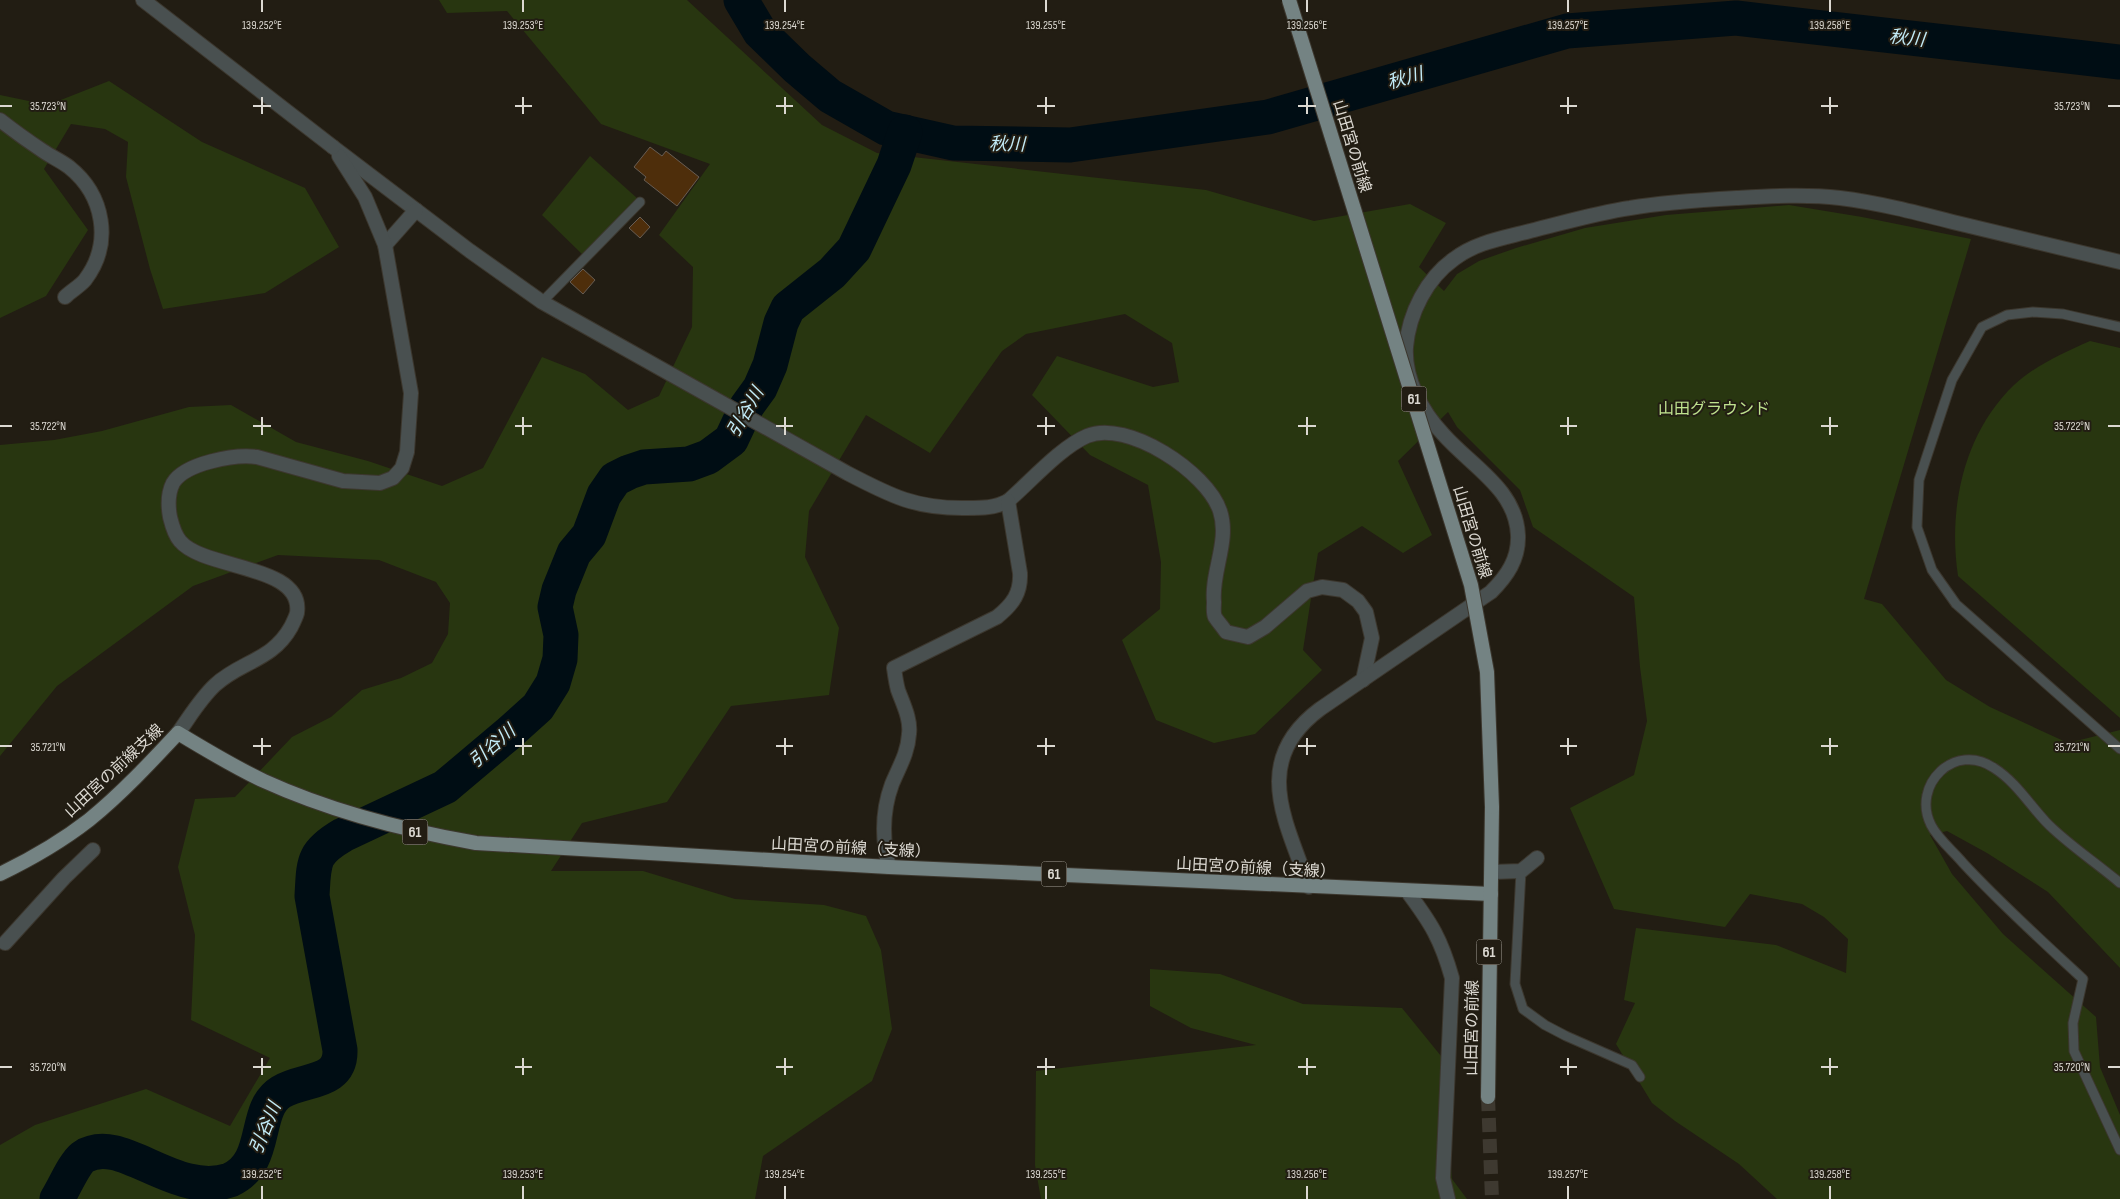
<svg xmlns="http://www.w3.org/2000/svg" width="2120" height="1199" font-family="'Sofia Sans Condensed','Noto Sans JP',sans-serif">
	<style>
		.green { fill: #283610 }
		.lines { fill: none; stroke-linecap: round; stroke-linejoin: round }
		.river { stroke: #000d14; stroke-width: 35 }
		.building { fill: #4e2e0b; stroke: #685d53 }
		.primary-tunnel { stroke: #3e3930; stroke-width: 14; stroke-dasharray: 14 7; stroke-linecap: butt }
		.service-casing { stroke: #3c372e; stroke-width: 11 }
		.minor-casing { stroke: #3c372e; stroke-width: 16 }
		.tertiary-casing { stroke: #3c372e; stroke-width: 16 }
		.primary-casing { stroke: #3c372e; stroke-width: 16 }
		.service { stroke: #495050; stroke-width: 9 }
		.minor { stroke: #495050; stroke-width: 14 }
		.tertiary { stroke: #495050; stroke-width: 14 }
		.primary { stroke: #748383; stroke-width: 14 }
		.primary-bridge-casing { stroke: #3c372e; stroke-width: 16; stroke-linecap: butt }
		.primary-bridge { stroke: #748383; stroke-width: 14 }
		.ticks { fill: none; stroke: #dbd8d1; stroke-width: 2 }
		.labels { text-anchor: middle; stroke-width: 4; stroke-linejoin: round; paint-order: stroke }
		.shield { fill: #221d13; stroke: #a4a098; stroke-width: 1 }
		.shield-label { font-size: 15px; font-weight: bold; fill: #dbd8d1 }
		.street-label { font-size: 16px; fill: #dbd8d1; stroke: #221d13 }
		.park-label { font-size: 16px; fill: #bfe28f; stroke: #221d13 }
		.water-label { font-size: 18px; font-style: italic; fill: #c3ecf8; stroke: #221d13 }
		.ticks-label { font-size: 12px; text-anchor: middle; fill: #dbd8d1; stroke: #221d13; stroke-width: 4; stroke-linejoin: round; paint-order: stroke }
	</style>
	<rect width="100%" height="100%" fill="#221d13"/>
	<!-- green -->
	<g class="green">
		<path d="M439,0H687L822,125L877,153L1206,190L1314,221L1410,204L1446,223L1419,267L1444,291L1457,274L1479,261L1516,248L1585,228L1666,215L1789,205L1862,217L1971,239L1864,599L1882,604L1946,680L1990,707L2068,743L2120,730V968L2048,892L1987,853L1947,831L1930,835L1952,874L2003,934L2096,1017L2100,1067L2120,1115V1199H1777L1739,1164L1675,1121L1652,1103L1616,1044L1635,1003L1624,1000L1636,928L1776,945L1846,973L1848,939L1824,917L1802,904L1750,894L1725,927L1614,909L1570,808L1634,775L1647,721L1640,667L1634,597L1533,527L1520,490L1457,427L1448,412L1398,461L1432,535L1403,553L1362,526L1318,553L1303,650L1322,670L1255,734L1214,743L1156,720L1122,640L1160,609L1161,562L1148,485L1090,455L1032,395L1057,356L1153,387L1179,382L1172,343L1125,314L1026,334L1002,351L930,453L866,415L809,511L805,557L839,628L829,695L731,706L667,802L582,823L551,871H643L735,899L824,905L866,916L881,950L892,1029L872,1081L763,1156L755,1199H0V1145L35,1125L146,1089L230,1126L270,1058L191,1020L195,935L178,867L195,799L235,797L292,737L331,717L362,690L401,678L432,663L448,634L450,603L436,582L379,560L278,555L193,586L57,686L0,756V445L54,440L102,431L189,407L231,405L296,442L368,461L442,486L483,468L542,357L585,374L628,410L659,396L692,327L693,267L659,235L710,164L601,124L507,11L447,13Z"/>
		<path d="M109,81L202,142L305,188L339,247L265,293L163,309L150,269L126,177L128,142L105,129L71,124L44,169L88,230L46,296L0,318V95L48,105Z"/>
		<path d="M590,156L638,199L583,255L542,215Z"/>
		<path d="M2090,341L2120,348V718L1958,576C1948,509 1963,434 2014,385C2036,365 2063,353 2090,341Z"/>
		<path d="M1150,969L1220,974L1303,1004L1402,1008L1441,1056L1452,1179L1467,1199H1041L1035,1165L1036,1071L1256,1045L1191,1028L1150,1006Z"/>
	</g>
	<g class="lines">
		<!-- river -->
		<g class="river">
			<path d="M741,0L760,32L797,68L830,96L886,128L953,143L1070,145L1268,117L1567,31L1736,18L2120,62"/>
			<path d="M57,1199C64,1188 74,1164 83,1157C121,1132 174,1199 230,1180C270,1162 252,1110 281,1092C303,1078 341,1085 340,1050L312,896C314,862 312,853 343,835L445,787L508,734L538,707L553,683L560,659L561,635L555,607L559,590L574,553L589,535L604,495L615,479L629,472L644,467L689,464L708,457L731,440L747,406L760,388L770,365L781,323L788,308L832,273L854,249L894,165L905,132"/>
		</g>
	</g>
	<!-- building -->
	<g class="building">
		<path d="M650,147L662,156L666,151L699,177L677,206L644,180L646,177L634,167Z"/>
		<path d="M640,217L650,227L640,238L629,228Z"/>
		<path d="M583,269L595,280L583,294L570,282Z"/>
	</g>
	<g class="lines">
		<!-- primary-tunnel -->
		<path class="primary-tunnel" d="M1488,1097L1492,1199"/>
		<defs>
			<g id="service">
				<path d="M542,302L640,202"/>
				<path d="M2120,327L2063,314L2033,312L2007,315L1982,327L1952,380L1919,480L1917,527L1932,570L1956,604L2120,749"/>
				<path d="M1521,871L1515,984L1523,1009L1545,1025L1566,1036L1632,1065L1640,1077"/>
				<path d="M2120,883C2098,864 2066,843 2046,822C2029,804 2016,782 1994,768C1955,741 1911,785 1931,825C1938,839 1953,851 1963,863C2001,904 2042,941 2083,979L2073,1023L2074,1051L2120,1150"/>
			</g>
			<g id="minor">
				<path d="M0,120C14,131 28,141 43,151C52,157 61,161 69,167C104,195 113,243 85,280C80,286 71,291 65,297"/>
				<path d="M333,147L470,251L542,302L847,473C891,496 916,509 967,508C982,508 995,508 1008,501C1030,482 1061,447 1087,436C1127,419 1207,472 1220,511C1230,541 1211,572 1214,602C1214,606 1213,613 1215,617C1218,622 1223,627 1226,632L1248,637L1265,627L1307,591L1322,587L1343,590L1358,601L1366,612L1372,638L1363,680"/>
				<path d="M385,245L416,210"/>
				<path d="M178,733C189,718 200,699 215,685C241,661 272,661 291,627C293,623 296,617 297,613C304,564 204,570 180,541C174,534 172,525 170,517C168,506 168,493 173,483C185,463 235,454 257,457L343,481L380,483L393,478L402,468L407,452L411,393L385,245L365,197L339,156"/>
				<path d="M889,867C882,839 882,811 892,784C899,767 908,753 909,734C911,719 903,704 898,690C896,683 895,675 894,668L997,617C1013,604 1021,593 1020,573L1008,501"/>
				<path d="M1492,872L1521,871L1537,858"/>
				<path d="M1407,891C1431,923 1441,939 1452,978L1443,1178L1448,1199"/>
				<path d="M5,943L64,878L93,850"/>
			</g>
			<g id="tertiary">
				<path d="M143,0L333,147"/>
				<path d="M1309,887C1286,821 1250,761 1320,709L1491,592C1507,576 1519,559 1518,535C1516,489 1471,466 1443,434C1422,412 1404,378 1406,347C1409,313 1427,278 1454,259C1476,242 1504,238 1530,231C1563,223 1596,213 1630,208C1665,202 1702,200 1738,198C1772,196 1806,194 1840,198C1880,203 1918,213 1957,223C2011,236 2066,249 2120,262"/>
			</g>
			<g id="primary">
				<path d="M0,874C31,859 62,841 89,820C121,794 150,763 178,733C206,750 234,767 264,781C332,812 403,830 476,843L889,867L1491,894"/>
				<path d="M1488,1097L1492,807"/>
			</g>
		</defs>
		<!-- service casing -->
		<use href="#service" class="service-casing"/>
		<!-- minor casing -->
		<use href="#minor" class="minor-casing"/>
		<!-- tertiary casing -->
		<use href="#tertiary" class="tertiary-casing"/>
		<!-- primary casing -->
		<use href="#primary" class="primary-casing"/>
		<!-- service -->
		<use href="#service" class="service"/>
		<!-- minor -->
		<use href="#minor" class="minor"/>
		<!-- tertiary -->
		<use href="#tertiary" class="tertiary"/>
		<!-- primary -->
		<use href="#primary" class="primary"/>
		<defs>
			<path id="primary-bridge" d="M1289,0L1471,585L1487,672L1492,807"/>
		</defs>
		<!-- primary-bridge casing -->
		<use href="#primary-bridge" class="primary-bridge-casing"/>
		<!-- primary-bridge -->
		<use href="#primary-bridge" class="primary-bridge"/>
	</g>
	<!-- ticks -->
	<path class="ticks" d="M262,0V12M523,0V12M785,0V12M1046,0V12M1307,0V12M1568,0V12M1830,0V12M262,97V114M523,97V114M785,97V114M1046,97V114M1307,97V114M1568,97V114M1830,97V114M0,106H12M253,106H271M515,106H532M776,106H793M1037,106H1055M1298,106H1316M1560,106H1577M1821,106H1838M2108,106H2120M262,417V435M523,417V435M785,417V435M1046,417V435M1307,417V435M1568,417V435M1830,417V435M0,426H12M253,426H271M515,426H532M776,426H793M1037,426H1055M1298,426H1316M1560,426H1577M1821,426H1838M2108,426H2120M262,738V755M523,738V755M785,738V755M1046,738V755M1307,738V755M1568,738V755M1830,738V755M0,746H12M253,746H271M515,746H532M776,746H793M1037,746H1055M1298,746H1316M1560,746H1577M1821,746H1838M2108,746H2120M262,1058V1075M523,1058V1075M785,1058V1075M1046,1058V1075M1307,1058V1075M1568,1058V1075M1830,1058V1075M0,1067H12M253,1067H271M515,1067H532M776,1067H793M1037,1067H1055M1298,1067H1316M1560,1067H1577M1821,1067H1838M2108,1067H2120M262,1186V1199M523,1186V1199M785,1186V1199M1046,1186V1199M1307,1186V1199M1568,1186V1199M1830,1186V1199"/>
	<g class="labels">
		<!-- shield labels -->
		<g class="shield">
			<rect x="1401.5" y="386.5" width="25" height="25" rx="4"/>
			<rect x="402.5" y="819.5" width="25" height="25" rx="4"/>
			<rect x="1041.5" y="861.5" width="25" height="25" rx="4"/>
			<rect x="1476.5" y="939.5" width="25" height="25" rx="4"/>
		</g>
		<g class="shield-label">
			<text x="1414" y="404">61</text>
			<text x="415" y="837">61</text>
			<text x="1054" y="879">61</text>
			<text x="1489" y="957">61</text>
		</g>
		<!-- street labels -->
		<g class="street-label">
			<text transform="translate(1353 146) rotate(73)" y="6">山田宮の前線</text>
			<text transform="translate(1473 532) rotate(73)" y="6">山田宮の前線</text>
			<text transform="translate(113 770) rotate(-43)" y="6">山田宮の前線支線</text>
			<text transform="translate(851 847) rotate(3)" y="6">山田宮の前線（支線）</text>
			<text transform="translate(1256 867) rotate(3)" y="6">山田宮の前線（支線）</text>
			<text transform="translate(1471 1028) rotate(-89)" y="6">山田宮の前線</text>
		</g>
		<!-- park labels -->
		<g class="park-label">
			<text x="1714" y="414">山田グラウンド</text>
		</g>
		<!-- water labels -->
		<g class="water-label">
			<text transform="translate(1907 38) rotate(6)" y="6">秋川</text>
			<text transform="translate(1405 78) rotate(-16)" y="6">秋川</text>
			<text transform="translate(1007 144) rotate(1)" y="6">秋川</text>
			<text transform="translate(745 412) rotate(-60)" y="6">引谷川</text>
			<text transform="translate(492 746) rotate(-41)" y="6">引谷川</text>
			<text transform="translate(265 1128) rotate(-68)" y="6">引谷川</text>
		</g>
	</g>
	<g class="ticks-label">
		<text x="262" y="29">139.252°E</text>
		<text x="523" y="29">139.253°E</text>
		<text x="785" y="29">139.254°E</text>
		<text x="1046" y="29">139.255°E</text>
		<text x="1307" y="29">139.256°E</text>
		<text x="1568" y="29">139.257°E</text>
		<text x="1830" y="29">139.258°E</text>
		<text x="48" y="110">35.723°N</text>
		<text x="2072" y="110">35.723°N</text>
		<text x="48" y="430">35.722°N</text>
		<text x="2072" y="430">35.722°N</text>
		<text x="48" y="751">35.721°N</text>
		<text x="2072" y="751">35.721°N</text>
		<text x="48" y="1071">35.720°N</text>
		<text x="2072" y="1071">35.720°N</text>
		<text x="262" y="1178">139.252°E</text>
		<text x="523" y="1178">139.253°E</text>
		<text x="785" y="1178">139.254°E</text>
		<text x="1046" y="1178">139.255°E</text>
		<text x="1307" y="1178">139.256°E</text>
		<text x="1568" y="1178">139.257°E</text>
		<text x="1830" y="1178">139.258°E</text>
	</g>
</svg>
